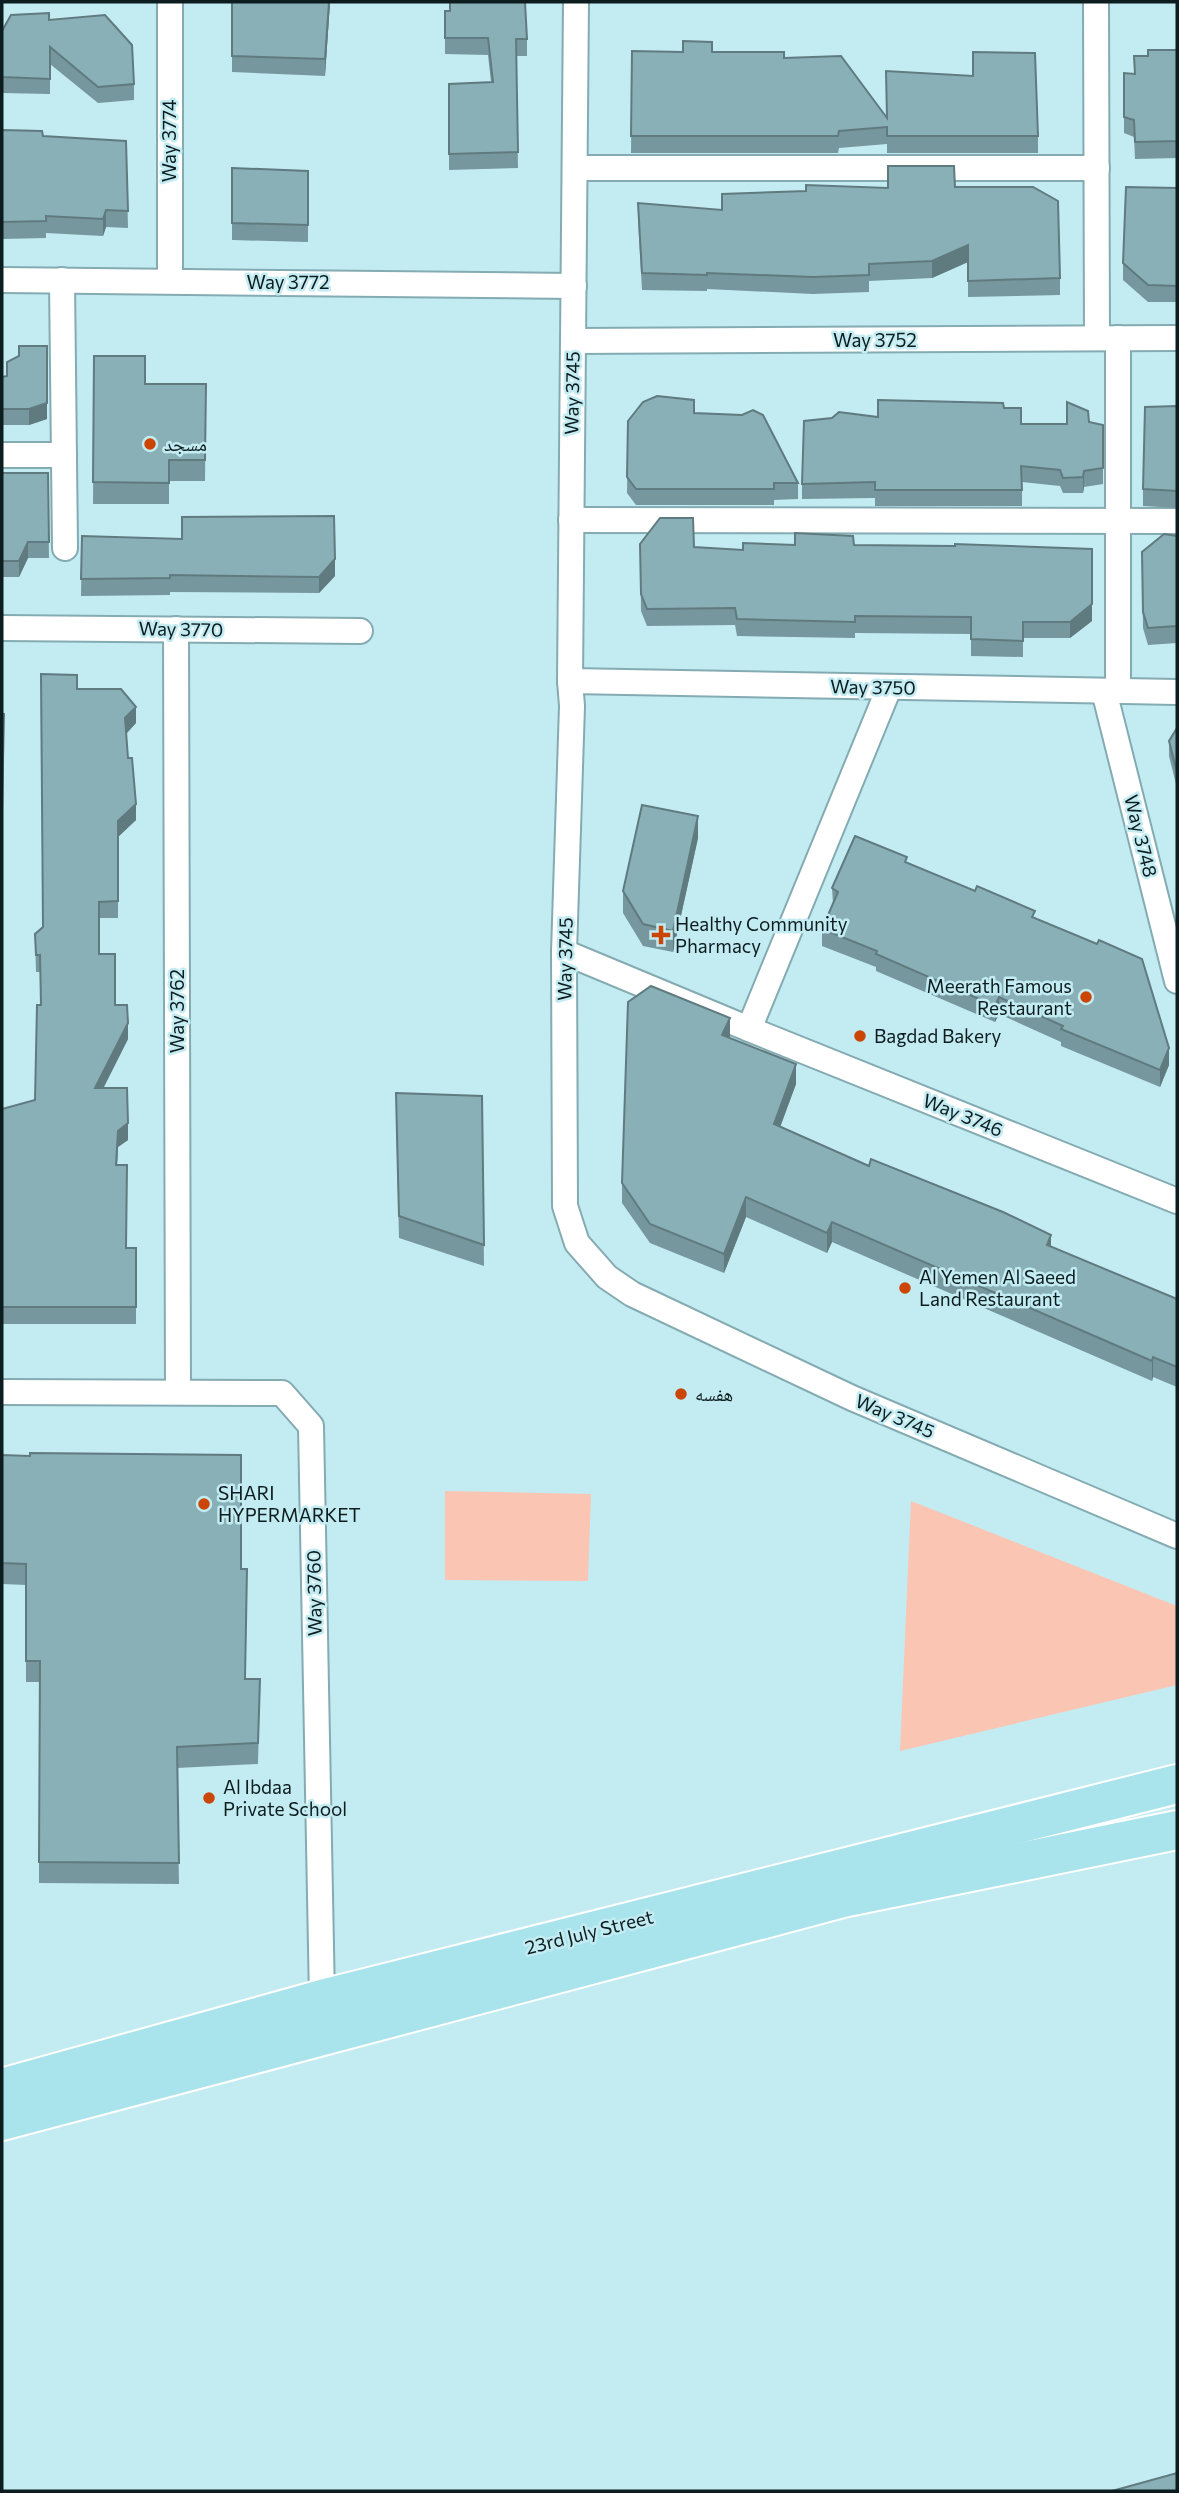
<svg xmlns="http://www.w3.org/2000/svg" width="1179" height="2493" font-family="Commissioner,'Noto Naskh Arabic',sans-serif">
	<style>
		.green { fill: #fbc5b3 }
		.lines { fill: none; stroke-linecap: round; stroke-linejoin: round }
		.minor-casing { stroke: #84abb1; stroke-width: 28 }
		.primary-casing { stroke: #fff; stroke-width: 42 }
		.minor { stroke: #fff; stroke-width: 24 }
		.primary { stroke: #a9e3eb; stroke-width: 38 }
		.wall { fill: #76979d }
		.shaded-wall { fill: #607b7f }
		.building { fill: #89b0b6; stroke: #607b7f; stroke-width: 2 }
		.poi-dot { fill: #cb4605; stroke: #c3ecf2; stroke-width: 2.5 }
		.labels { text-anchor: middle; stroke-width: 5; stroke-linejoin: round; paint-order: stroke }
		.street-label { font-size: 19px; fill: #0d1c1f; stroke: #c3ecf2 }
		.poi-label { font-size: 19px; fill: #0d1c1f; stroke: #c3ecf2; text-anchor: start }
	</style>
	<rect width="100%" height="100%" fill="#c3ecf2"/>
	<!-- green -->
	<g class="green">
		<path d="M445,1491L591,1494L588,1581L445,1580Z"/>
		<path d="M911,1501L1177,1606V1685L900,1751Z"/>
	</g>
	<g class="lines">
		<defs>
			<g id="minor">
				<path d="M576,2L570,681L572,706L564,952L565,1206L577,1243L607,1277L632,1294L852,1398L1177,1536"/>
				<path d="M1096,2L1097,338"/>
				<path d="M575,168H1097"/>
				<path d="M2,280L574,286"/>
				<path d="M62,280L65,548"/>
				<path d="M170,281V2"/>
				<path d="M1118,338V691"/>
				<path d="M573,341L1177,338"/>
				<path d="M2,455H64"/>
				<path d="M571,520L1177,521"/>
				<path d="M2,628L360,631"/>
				<path d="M176,629L178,1392"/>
				<path d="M570,681L1177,692"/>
				<path d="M1104,691L1177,981"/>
				<path d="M564,952L749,1029L1177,1201"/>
				<path d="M749,1029L889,688"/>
				<path d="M2,1392L282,1393L311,1426L322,1999"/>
			</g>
			<g id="primary">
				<path d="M2,2088L322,1999L1177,1784"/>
				<path d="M2,2121L843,1898L1177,1830"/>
			</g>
		</defs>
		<!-- minor casing -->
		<use href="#minor" class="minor-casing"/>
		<!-- primary casing -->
		<use href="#primary" class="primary-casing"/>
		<!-- minor -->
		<use href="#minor" class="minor"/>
		<!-- primary -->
		<use href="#primary" class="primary"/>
	</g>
	<!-- wall -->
	<g class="wall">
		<path d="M232,2H330L325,76L232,72Z"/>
		<path d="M449,2L527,39V56H516L518,168L449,170V84L491,82L488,55L445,54V11H449Z"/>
		<path d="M49,20L134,84V100L98,103L50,64V94L2,93V31Z"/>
		<path d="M1177,50V158L1135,159L1134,137L1124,133V73L1134,74V56H1148Z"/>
		<path d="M632,51L712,52L784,58L887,118L1038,136V153H887V144L839,148L838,153H631Z"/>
		<path d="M2,130L43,136L126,141L128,228L106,227L103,236L46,233V238L2,239Z"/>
		<path d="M232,168L308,171V242L232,240Z"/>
		<path d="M955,187L1060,278V295L968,297V262L932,278L869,281V292L813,294L707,289V291L642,290L638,220V203L722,210L888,188Z"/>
		<path d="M1177,188V302H1148L1123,280V263Z"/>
		<path d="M94,356L145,384H206L205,481H169V504H93Z"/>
		<path d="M2,377L47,419L29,425H2Z"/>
		<path d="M1177,406V508L1143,506V489Z"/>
		<path d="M1004,408L1021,424H1067L1089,422L1103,425V484L1084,487L1083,493H1063L1060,486L1022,482V506H875V498L802,499V484L878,417Z"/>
		<path d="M694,413L798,483V499L774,500V505H636L627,493L628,421Z"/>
		<path d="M2,473H48L49,558H28L19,577H2Z"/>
		<path d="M82,536L335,576L319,593L170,592V595L81,596Z"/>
		<path d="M1177,536V643L1148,645L1143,628L1142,552Z"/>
		<path d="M640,544L743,550L795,545H854L1092,621L1070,638H1023V657L971,656V634L855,633V638L737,636L735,625L647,626L641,611Z"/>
		<path d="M77,689L136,723L126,734L128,758L136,820L118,837V918H99V954L115,1005L128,1039L103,1088L128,1140L118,1147L117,1165L126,1248H136V1324H2V1109L35,1100L41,1005L40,972H36L35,934L42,927Z"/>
		<path d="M1177,728V788L1169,756V741Z"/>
		<path d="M698,838L673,952L643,946L623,913V891Z"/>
		<path d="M907,862L1035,918L1169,1065L1160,1087L1061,1046V1042L999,1014L995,1022L876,971V967L822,946V929L833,904L832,888Z"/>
		<path d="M730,1038L796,1084L780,1126L1051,1247L1177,1299V1387L1153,1377L1152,1381L832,1242L827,1253L746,1217L724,1273L650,1243L622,1203V1183Z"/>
		<path d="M482,1096L484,1266L399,1238L396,1115Z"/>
		<path d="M2,1455L241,1569L245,1679H260L258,1764L177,1768L179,1884L39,1883V1682H26V1585L2,1584Z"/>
	</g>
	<!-- shaded-wall -->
	<g class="shaded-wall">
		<path d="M329,2H330L325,76V59Z"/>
		<path d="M106,210V227L103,236V219Z"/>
		<path d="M968,245V262L932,278V261Z"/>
		<path d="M47,362V419L29,425V409Z"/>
		<path d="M1084,471V487L1083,493V477Z"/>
		<path d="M28,542V558L19,577V561Z"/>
		<path d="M1092,549V621L1070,638V622Z"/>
		<path d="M335,559V576L319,593V577Z"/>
		<path d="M136,707V723L125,735V718Z"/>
		<path d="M136,804V820L118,837V821Z"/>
		<path d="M698,816V838L673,952V931Z"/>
		<path d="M999,997V1014L995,1022V1006Z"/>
		<path d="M730,1018V1038L722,1035Z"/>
		<path d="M128,1023V1039L95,1105V1088Z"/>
		<path d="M1169,1048V1065L1160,1087V1070Z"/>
		<path d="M796,1064V1084L774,1144V1124Z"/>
		<path d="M128,1123V1140L118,1147L116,1182L118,1131Z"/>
		<path d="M746,1197V1217L724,1273V1254Z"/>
		<path d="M832,1222V1242L827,1253V1233Z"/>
		<path d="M1051,1235V1255L1047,1245Z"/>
		<path d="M1153,1357V1377L1152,1381V1361Z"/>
	</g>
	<!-- building -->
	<g class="building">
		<path d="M232,2H329L325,59L232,56Z"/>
		<path d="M450,2H525L527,39H516L518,152L449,154V84L493,82L488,38H445V11H450Z"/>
		<path d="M49,13V20L105,15L132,45L134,84L98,87L50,47V79L2,77V31L11,15Z"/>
		<path d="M683,41L712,42V52H784V58L841,56L887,118L886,71L973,76V52L1035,53L1038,136H887V127L839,131L838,136H631L632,51L683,52Z"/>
		<path d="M1148,50H1177V141L1135,142L1134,120L1124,117V73L1135,74L1134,56H1148Z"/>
		<path d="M2,130L42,131L43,136L126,141L128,211L106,210L103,219L46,216V221L2,222Z"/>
		<path d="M888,166H954L955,187H1033L1058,201L1060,278L968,281V245L932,261L869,264V275L813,277L707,273V275L642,273L638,203L722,210V194L806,191V185L888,188Z"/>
		<path d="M232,168L308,171V225L232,223Z"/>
		<path d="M1126,187L1177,188V286L1148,285L1123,263Z"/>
		<path d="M19,346H47V403L29,409H2V377L7,376V362L19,356Z"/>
		<path d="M94,356H145V384H206L205,460H169V483L93,482Z"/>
		<path d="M657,396L694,400V413L742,415L753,410L763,415L798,483H774V489H636L627,477L628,421L643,402Z"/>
		<path d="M878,400L1003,403L1004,408H1021V424H1067V402L1088,411L1089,422L1103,425V468L1084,471L1083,477L1063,478L1060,470L1021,466L1022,490H875V482L802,484L804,421L832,418L839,412L878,417Z"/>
		<path d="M1177,406V491L1143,489L1145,407Z"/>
		<path d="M2,473H48L49,542H28L19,561H2Z"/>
		<path d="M334,516L335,559L319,577L170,575V578L81,579L82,536L182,539V517Z"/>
		<path d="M660,518H693L694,547L743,550V543L795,545V533L853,536L854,545L955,546V544L1092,549V604L1070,622H1023V641L971,639V617L855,616V622L737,619L735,608L647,609L641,594L640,544Z"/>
		<path d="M1164,534L1177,536V626L1148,628L1143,612L1142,552Z"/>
		<path d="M41,674L77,675V689H121L136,707L125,718L128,758H132L136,804L118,821V901L99,902V954H115V1005H127L128,1023L95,1088H127L128,1123L118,1131L116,1165H127L126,1248H136V1307H2V1109L35,1100L37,1005H41L40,955H36L35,934L43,927Z"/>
		<path d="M2,714H4L2,807Z"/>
		<path d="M1177,728V772L1169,741Z"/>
		<path d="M642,805L698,816L673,931L643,924L623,891Z"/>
		<path d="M855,836L907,857L905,862L975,891L977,886L1035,911L1032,917L1097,944L1099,940L1142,959L1169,1048L1160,1070L1061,1029L1063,1026L999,997L995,1006L876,954L877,951L822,929L838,892L832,888Z"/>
		<path d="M651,986L730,1018L722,1035L796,1064L774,1124L869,1166L871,1159L1003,1212L1051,1235L1047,1245L1177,1299V1367L1153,1357L1152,1361L832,1222L827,1233L746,1197L724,1254L650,1224L622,1183L628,1002Z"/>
		<path d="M396,1093L482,1096L484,1245L399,1216Z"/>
		<path d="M30,1453L241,1455V1569H247L245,1679H260L258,1743L177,1747L179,1863L39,1862L40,1661H26V1564L2,1563V1455L30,1456Z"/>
		<path d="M1177,2473V2491H1112Z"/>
	</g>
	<!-- markers -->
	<g class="poi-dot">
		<circle cx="150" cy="444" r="7"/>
		<path d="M657.5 924.5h7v7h7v7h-7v7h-7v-7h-7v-7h7z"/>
		<circle cx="1086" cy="997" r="7"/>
		<circle cx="860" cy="1036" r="7"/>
		<circle cx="905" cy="1288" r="7"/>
		<circle cx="681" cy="1394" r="7"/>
		<circle cx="204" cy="1504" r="7"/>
		<circle cx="209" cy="1798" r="7"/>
	</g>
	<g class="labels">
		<!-- street labels -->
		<g class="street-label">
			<text transform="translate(169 141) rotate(-90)" y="7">Way 3774</text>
			<text x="288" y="289">Way 3772</text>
			<text x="875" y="347">Way 3752</text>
			<text transform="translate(572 393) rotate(-89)" y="7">Way 3745</text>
			<text transform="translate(181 629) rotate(1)" y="7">Way 3770</text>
			<text transform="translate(873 687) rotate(1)" y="7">Way 3750</text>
			<text transform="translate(1141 836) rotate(76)" y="7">Way 3748</text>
			<text transform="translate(565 959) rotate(-89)" y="7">Way 3745</text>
			<text transform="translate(177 1011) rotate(-90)" y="7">Way 3762</text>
			<text transform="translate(963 1115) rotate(22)" y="7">Way 3746</text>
			<text transform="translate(895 1416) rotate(23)" y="7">Way 3745</text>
			<text transform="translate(314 1593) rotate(-91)" y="7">Way 3760</text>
			<text transform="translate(589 1932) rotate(-14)" y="7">23rd July Street</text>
		</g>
		<!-- poi labels -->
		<g class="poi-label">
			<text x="164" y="451">مسجد</text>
			<text x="675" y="931">Healthy Community<tspan x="675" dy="22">Pharmacy</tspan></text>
			<text x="1072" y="993" text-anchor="end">Meerath Famous<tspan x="1072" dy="22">Restaurant</tspan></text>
			<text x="874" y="1043">Bagdad Bakery</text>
			<text x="919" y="1284">Al Yemen Al Saeed<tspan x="919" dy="22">Land Restaurant</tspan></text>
			<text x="695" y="1401">هفسه</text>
			<text x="218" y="1500">SHARI<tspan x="218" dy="22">HYPERMARKET</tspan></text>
			<text x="223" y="1794">Al Ibdaa<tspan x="223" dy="22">Private School</tspan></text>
		</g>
	</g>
	<!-- border -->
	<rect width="1179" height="2493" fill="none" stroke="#0d1c1f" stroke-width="7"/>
</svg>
